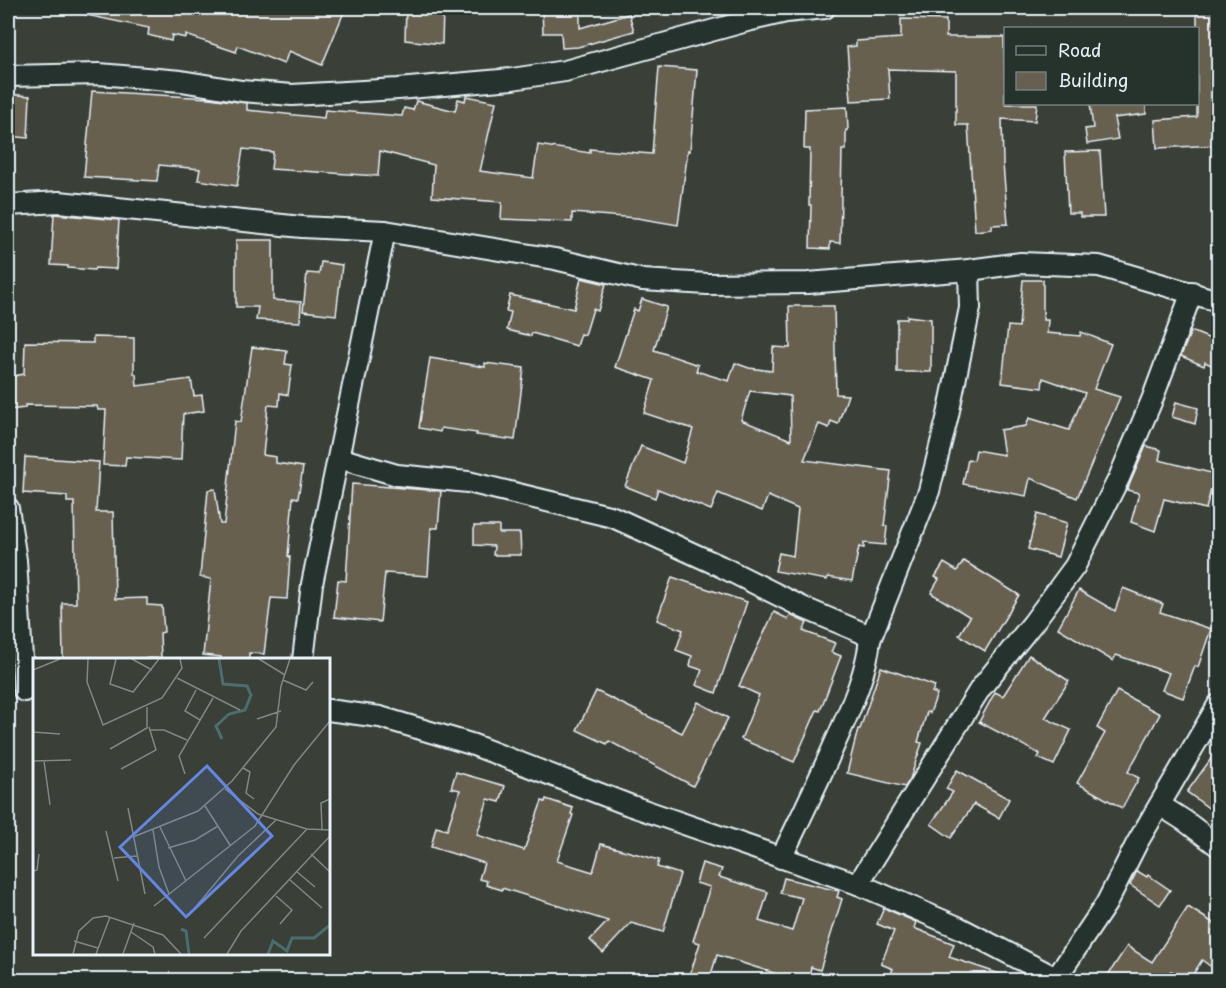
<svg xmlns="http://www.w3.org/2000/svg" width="1226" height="988" font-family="'Playpen Sans',sans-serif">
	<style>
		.building { fill: #676050; stroke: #e8f1f8; stroke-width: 1.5; fill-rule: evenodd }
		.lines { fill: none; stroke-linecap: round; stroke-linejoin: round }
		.street-casing { stroke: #e8f1f8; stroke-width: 24 }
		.street { stroke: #26332d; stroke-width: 20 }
		.inset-river { fill: none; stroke: #4a6d6f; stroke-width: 3 }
		.inset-road { fill: none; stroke: #808785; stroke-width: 1.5 }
		.view { fill: #6487e3; fill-opacity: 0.15; stroke: #6487e3; stroke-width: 3 }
		.inset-edge { fill: none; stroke: #e8f1f8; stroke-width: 3 }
	</style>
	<rect width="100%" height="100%" fill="#3a4038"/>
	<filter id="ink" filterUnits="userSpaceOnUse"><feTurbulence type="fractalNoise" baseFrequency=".0167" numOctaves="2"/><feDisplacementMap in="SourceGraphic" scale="12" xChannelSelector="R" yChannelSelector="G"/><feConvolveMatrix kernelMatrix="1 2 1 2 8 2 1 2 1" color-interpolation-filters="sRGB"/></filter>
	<g filter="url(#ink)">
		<!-- building -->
		<g class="building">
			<path d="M87,8H332L344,12L322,65L289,51L284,64L238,46L236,52L186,35V38L172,35L171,41L148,35L149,28L86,15Z"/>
			<path d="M406,8H443L442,44L405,40Z"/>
			<path d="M542,8H580V28L629,14L634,31L578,47L562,48L561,33H543Z"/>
			<path d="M1197,8H1218V145L1157,148L1155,120L1197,117Z"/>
			<path d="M901,19L946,20V37H1004L1005,104H1037L1035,121L1002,119L1003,164L1008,224L992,225V229L975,231L968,125H956V71L888,69L890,99L851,101L847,47L856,46V41L901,38Z"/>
			<path d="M659,67L697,70L690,151L688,150L678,225L637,218L572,213V222L501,219L502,202L432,197L434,165L380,151L378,176L271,169L273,152L243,149L237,186L198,180L200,169L159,165L157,181L84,177L92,91L209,98L247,103V110L324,118L325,110L402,116L404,108L413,110L416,101L455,111L458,99L465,101L466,96L496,102L480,171L533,178L538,145L590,153V149L652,154Z"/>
			<path d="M8,94L30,96L28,138L8,136Z"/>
			<path d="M1090,104H1146V114L1114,118L1118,139L1087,144L1085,129L1093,128Z"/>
			<path d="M847,107L848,130H846V150H842L840,243L830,242V249L810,248L811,205H809L810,149H804L805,109Z"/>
			<path d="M1100,151L1104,217H1080V213H1068L1065,152Z"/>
			<path d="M54,214L119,220L116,269L95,268L94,270L68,268V266L51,265Z"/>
			<path d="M236,240H273V300L301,302L300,322L256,320L258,307H236Z"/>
			<path d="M321,262L342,265L336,315L303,311L307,273L319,274Z"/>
			<path d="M581,278L606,284L598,311L593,309L585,335L581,334L577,346L532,333L531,336L507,330L511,312L506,311L510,295L574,309Z"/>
			<path d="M1023,280H1043V320H1048L1047,333L1080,336L1081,332L1111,344L1094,389L1120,397L1077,498L1030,478L1026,496L963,484L968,459L974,460L976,450L1004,455L1000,430L1026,426L1029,418L1069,430L1085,393L1043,378L1042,388L1002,383L1008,326L1019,327Z"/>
			<path d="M642,299L667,307L654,350L698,365L696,371L729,381L735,363L749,368L772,371L773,347L790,348L789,306H834L836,394L848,395L838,424L831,421L829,428L819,424L804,460L891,471L884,526L887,527L885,545L864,543V548L859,547L852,581L828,577L827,580L775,571L779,553L793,556L798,509L768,496L762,511L718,493L711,510L658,489L655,498L625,486L641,446L683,463L693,429L644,413L654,380L615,367L634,309L638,311ZM750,391L790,396L791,440L741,420Z"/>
			<path d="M907,316L931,319V372H897V319H907Z"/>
			<path d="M1191,331L1218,342V368L1205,362L1204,366L1181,356Z"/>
			<path d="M93,337L134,338V374H136L137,386L191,379L194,396L202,395L204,411L183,414L181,460L126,457L125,466L103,465L106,410H98L97,406L25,405V408L9,410L8,377L24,374L25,342L93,343Z"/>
			<path d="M252,347L287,351L285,364L292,365L288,395L280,393L279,406L268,405L263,455L276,457V463L303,467L298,498L293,497L288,556L290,557L287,599L271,598L264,654L249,653V660H221V657L203,655L211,579L200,577L208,490L215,489L220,524H224L235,421L241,422Z"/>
			<path d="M430,358L485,367V363L524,368L515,440L476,435L477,433L441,428L440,432L419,428Z"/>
			<path d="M1176,402L1198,408L1195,424L1172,417Z"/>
			<path d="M1146,446L1161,450L1159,460L1215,474L1206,509L1164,499L1155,531L1131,522L1139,493L1127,490Z"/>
			<path d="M25,457L99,462L96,512H113L115,599L147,598V605L162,606L164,632L160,633L161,658L63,660L62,603H76L74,502H67V496L23,493Z"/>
			<path d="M352,484L441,491L438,528H431L428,576L385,573L380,622L334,617L338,580L346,581Z"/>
			<path d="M1037,514L1067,523L1058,557L1028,549Z"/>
			<path d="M474,526H499V533H520L521,555H493L494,546L474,545Z"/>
			<path d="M964,561L1019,595L985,651L959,635L970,617L931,593L939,579L935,577L944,563L957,571Z"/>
			<path d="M672,577L747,602L716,693L696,685L702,670L690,666L692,656L676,650L683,630L657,620Z"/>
			<path d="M1123,588L1163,604L1160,612L1211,629L1198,667L1195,666L1183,698L1162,690L1169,673L1116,655L1113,661L1058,628L1079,590L1115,611Z"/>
			<path d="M774,612L788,619L790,615L807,623L803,631L835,643L831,652L841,656L820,711L817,710L794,762L741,739L759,695L739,686Z"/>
			<path d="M1029,655L1069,681L1045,718L1071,730L1054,765L1038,758L1040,754L979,722L995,692L1003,696Z"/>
			<path d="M881,667L935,686L932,692L937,694L930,713L927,712L918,742L922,743L910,779L905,787L847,773L858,729H860Z"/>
			<path d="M596,691L682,733L698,702L728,718L693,786L609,741L607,744L577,730Z"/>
			<path d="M1117,691L1160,714L1128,772L1139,778L1122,808L1077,783L1105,733L1097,728Z"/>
			<path d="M1218,749V815L1187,792Z"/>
			<path d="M957,770L1009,799L999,818L974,804L951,838L931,824L953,792L946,789Z"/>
			<path d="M456,772L505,786L500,802L488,799L477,835L524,850L542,801L545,802L546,799L573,808L571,814L573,815L557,861L593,872L601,844L659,860L657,867L680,874L663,932L631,923L603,953L590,940L608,921L502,888V890L486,885L487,881L479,879L484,863L431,847L436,827L447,830L460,790L451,788Z"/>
			<path d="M702,863L722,869L719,877L768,892L759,921L792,931L802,898L780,893L784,878L839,891L837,897L842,899L820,970L811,967L808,981H775L777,974L717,955L709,981H688L700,943L693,941L710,887L696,883Z"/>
			<path d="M1137,871L1147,877L1148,875L1170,890L1160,905L1130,885Z"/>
			<path d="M1188,907L1218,926V972L1202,960L1189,981L1171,971L1169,973L1180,981H1104L1127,946L1152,962Z"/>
			<path d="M884,908L916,922L914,928L954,944L949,957L1009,977V981H888L893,969L881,964L894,931L877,924Z"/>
		</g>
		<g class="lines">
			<defs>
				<g id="street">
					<path d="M8,76L99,74L181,81L242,91L292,95L398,89L512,79L565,71L747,21L786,12L825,8"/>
					<path d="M8,205L59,202L302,227L385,231L555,259L643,280L707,284L808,283L969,270L1021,263L1099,266L1218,301"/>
					<path d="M339,458L397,475L468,482L613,517L720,566L804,608L863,633L870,640"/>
					<path d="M8,508L16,560L24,691"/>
					<path d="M303,660L312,584L385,231"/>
					<path d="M328,710L380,717L471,744L629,805L858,884L960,928L1056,978"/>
					<path d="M1160,805L1185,821L1218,846"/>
					<path d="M781,858C802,816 821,775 840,732C853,702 866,673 870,640L929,491L948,415L970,308L969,270"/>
					<path d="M858,884L980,689L1033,623L1075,566L1119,478L1152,400L1192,292"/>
					<path d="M1055,980L1106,904L1137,843L1218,705"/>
				</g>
			</defs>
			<!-- street casing -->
			<use href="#street" class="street-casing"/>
			<!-- street -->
			<use href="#street" class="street"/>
		</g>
	</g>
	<!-- overview -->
	<g transform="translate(33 658)">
		<rect width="297" height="297" fill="#3a4038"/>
		<path class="inset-river" d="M186,1L190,26L214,28L218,37L212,52L196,56L183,68L189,81M148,271L153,273L156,296M235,296L240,283L254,293L259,280H281L297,267"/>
		<path class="inset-road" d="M55,1L54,24L70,67L129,40L149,10L147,1M83,1L77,26L100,34L126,1M99,1L119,12M226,1L252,17M0,12L27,1M144,20L207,52M250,22L273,32L280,24M163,32L152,53L167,62M224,61L248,53M117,72H131L154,82M0,74L27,76M77,91L114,70V49M0,103L38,102M11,103L17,147M210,110L217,114L213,135L221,141M88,111L123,92L116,69M152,116L146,98L180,40M192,131L225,156L274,171L297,172M172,148L197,187M95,150L112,236M127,169L153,223M289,171L288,145L297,141M120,172L126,209L136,236M73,173L85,223M100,179L165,153L199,123L243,69L248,28L257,1M135,190L162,182L185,168M278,196L297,214M81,200L104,198M0,213L4,212L6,196M263,213L282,229M257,222L289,250M243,238L259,252L247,266M121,248L222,168L261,107L297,63M156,257L205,198L243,162M98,274L120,289L122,296M171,280L274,171M41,283L65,290M40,296L46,273L60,260L73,258L130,277L148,296M63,296L77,259M90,296L101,265M194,296L208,273L297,178"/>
		<path class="view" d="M174,108L239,178L153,259L87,189Z"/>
		<rect width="297" height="297" class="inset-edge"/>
	</g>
	<!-- margin -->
	<rect width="1226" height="988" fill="none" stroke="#26332d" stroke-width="30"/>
	<rect x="15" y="15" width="1196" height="958" fill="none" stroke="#e8f1f8" stroke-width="2" filter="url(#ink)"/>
	<!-- legend -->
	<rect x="1004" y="27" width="195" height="78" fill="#26332d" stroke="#747f7e" stroke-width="1.5"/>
	<rect x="1016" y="46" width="30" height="9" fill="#26332d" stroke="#747f7e" stroke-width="1.5"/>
	<text x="1058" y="57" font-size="18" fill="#e8f1f8">Road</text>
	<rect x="1016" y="72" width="30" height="18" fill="#676050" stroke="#747f7e" stroke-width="1.5"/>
	<text x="1058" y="87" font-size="18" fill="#e8f1f8">Building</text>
</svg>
